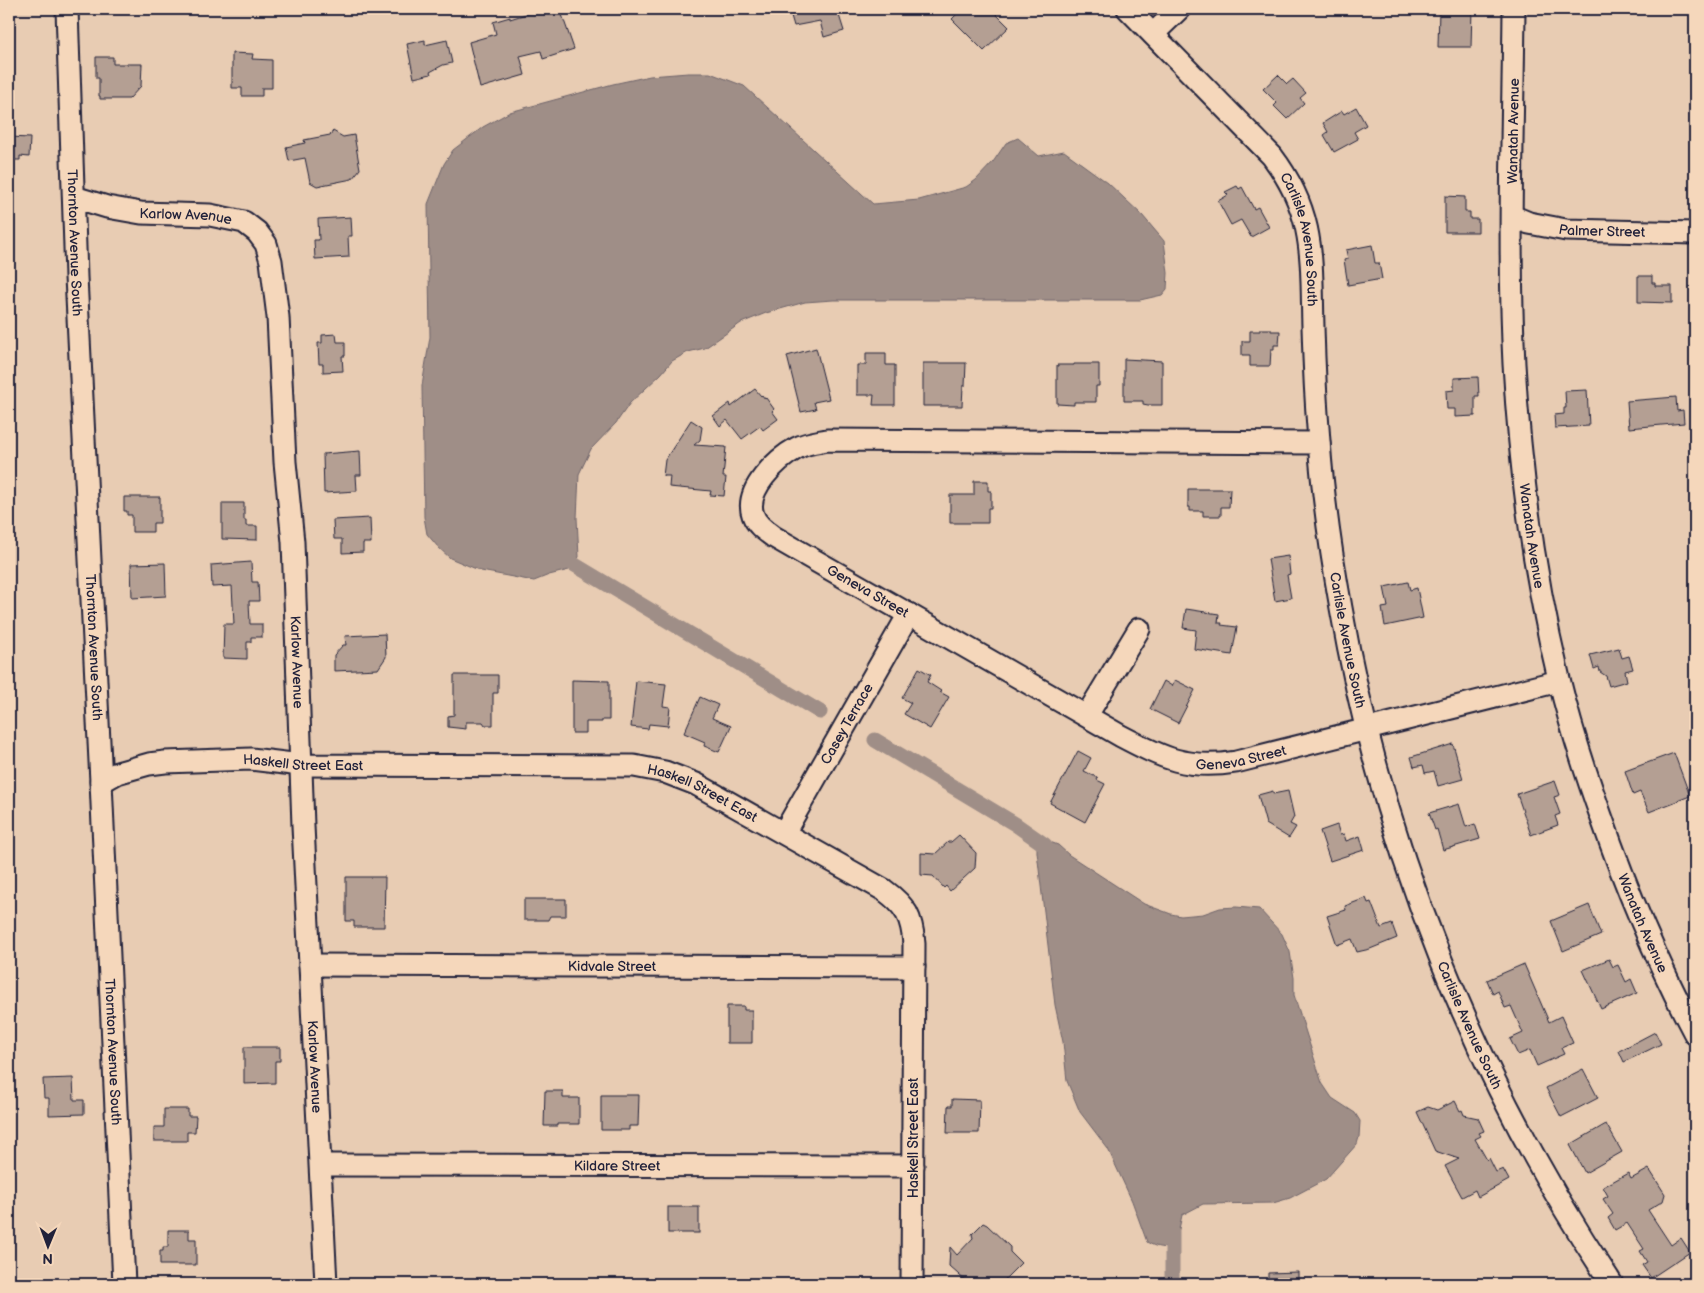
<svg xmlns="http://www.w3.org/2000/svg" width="1704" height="1293" font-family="'Balsamiq Sans',sans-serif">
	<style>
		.water { fill: #9f8e87; stroke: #6d6369 }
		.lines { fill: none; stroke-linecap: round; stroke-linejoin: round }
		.canal { stroke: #9f8e87; stroke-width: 15 }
		.building { fill: #b49f93; stroke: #22223b }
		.minor-casing { stroke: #22223b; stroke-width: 25 }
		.minor { stroke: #f5d7bb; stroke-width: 21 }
		.labels { text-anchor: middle; stroke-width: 4; stroke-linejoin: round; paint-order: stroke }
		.street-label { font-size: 14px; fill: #22223b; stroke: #f5d7bb }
	</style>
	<rect width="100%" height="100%" fill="#e8ccb3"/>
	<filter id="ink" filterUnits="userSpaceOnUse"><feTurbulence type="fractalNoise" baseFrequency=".02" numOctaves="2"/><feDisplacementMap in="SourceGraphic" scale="10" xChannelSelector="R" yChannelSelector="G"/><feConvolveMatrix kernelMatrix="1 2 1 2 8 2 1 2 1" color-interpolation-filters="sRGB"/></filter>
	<g filter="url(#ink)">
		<!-- water -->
		<g class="water">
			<path d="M688,73H710L744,86L873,204L919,200L966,187L976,180L993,162L1006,143L1018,138L1039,156L1064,151L1108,183L1142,215L1164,241L1168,273L1167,289L1162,295L1140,300H833L805,302L766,313L741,323L705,348L688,352L672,361L661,374L630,403L616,423L591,449L579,474L577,518L579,557L569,570L549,575L534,581L481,571L450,558L438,547L427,534L424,517L422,386L430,337L428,204L444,164L453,150L483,127L510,112L613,84L650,76Z"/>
			<path d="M1042,839L1058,845L1069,855L1144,904L1171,914L1181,916L1203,914L1220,908L1236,907L1259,909L1282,934L1290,952L1294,978V995L1322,1083L1332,1098L1355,1113L1360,1121L1359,1137L1357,1144L1326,1179L1290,1198L1273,1203L1203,1204L1182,1215L1175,1248C1165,1248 1156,1248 1147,1242L1132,1201L1108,1149L1080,1112L1067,1081L1063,1042L1055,1005L1037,852V845Z"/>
		</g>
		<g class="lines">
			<!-- canal -->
			<g class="canal">
				<path d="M570,562L820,712"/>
				<path d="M875,740L1015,824L1045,845"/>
				<path d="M1172,1284V1232"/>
			</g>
		</g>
		<!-- building -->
		<g class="building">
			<path d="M542,9H544L545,14L560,9L574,49L543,59L541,51L520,56L525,75L480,88L469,42L496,34L493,22L510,17V19Z"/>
			<path d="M789,9H837L844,31L824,37L820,21L794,26Z"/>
			<path d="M962,9H991L1009,27L984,51L952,19Z"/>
			<path d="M1439,9H1472L1471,47H1438Z"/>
			<path d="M425,40V45L447,40L452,63L443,65L430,72L431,74L414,78L407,44Z"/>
			<path d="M232,53L253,54L252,59L272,60V88H262V96H242V88H232Z"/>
			<path d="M96,57H113V64H142L141,86L129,99H100V96H99V78H96Z"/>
			<path d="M1278,75L1287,84L1293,79L1306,93L1300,98L1304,103L1287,119L1274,106L1277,103L1263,89Z"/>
			<path d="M1356,107L1366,125L1354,132L1358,139L1334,152L1324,135L1328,132L1323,123L1342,111L1344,114Z"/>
			<path d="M333,131L343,137L354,135L360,169L352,179L317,186L310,182L305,158L289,161L286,147L305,143L304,140L330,135Z"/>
			<path d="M9,137L30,138L29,157L20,156V160H9Z"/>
			<path d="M1237,186L1239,189L1242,187L1254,209L1258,207L1269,227L1251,237L1241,220L1231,225L1218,201L1228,195L1225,192Z"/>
			<path d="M1445,196L1465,197V212H1470V219H1478V232H1445Z"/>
			<path d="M351,217L352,236H348L349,257L315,259L314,240H319L318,219Z"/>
			<path d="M1372,245L1375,263H1379L1382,279L1348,285L1344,260L1348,259L1346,250Z"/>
			<path d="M1638,276H1652V283H1655V286H1672V303L1638,302Z"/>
			<path d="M1260,329H1271V331H1280L1279,345H1274V349H1271L1270,366H1250V355H1242V341H1250V331H1260Z"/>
			<path d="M336,334L337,342H345V356H342L343,371L323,372V364H319L318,343H322V335Z"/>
			<path d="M816,348L829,399L814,402L816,409L801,412L787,356Z"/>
			<path d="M866,353H886V365H895V405H873L874,395H857V365H866Z"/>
			<path d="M1124,359L1162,361V405H1148L1143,404V401H1124Z"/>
			<path d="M923,363H966L965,386H963L962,406H923Z"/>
			<path d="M1074,364H1099V386H1096V402H1074V405L1057,404V365H1074Z"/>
			<path d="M1478,377L1479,396H1475V416L1455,417V409H1447L1446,391L1454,390V378Z"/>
			<path d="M755,389L761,396L762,395L765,399L766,398L774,409L772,411L778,419L763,430L760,426L742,439L727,420L720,426L713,416L730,403L731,407Z"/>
			<path d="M1587,390L1589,426L1555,428L1554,415L1564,414V408H1566L1565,391Z"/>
			<path d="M1676,397L1677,411L1683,410L1684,423L1629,428L1627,401Z"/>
			<path d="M691,420L702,427L700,440L694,445L726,447L723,477H726L724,496L710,495L711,491L669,487L670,476H663L665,460Z"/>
			<path d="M360,451L361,475H356L357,491L324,493L323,454Z"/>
			<path d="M974,481H988V491H991V508H988V523H950V495H974Z"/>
			<path d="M1188,489H1230L1229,507H1221V516H1203V511H1190V507H1188Z"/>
			<path d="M124,497H160V523H153V532H132V515H127V511H124Z"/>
			<path d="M222,503H244V520H246V526H257V540L222,539Z"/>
			<path d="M370,518L371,543H363V552L342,553V539H334L333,520Z"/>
			<path d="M1288,556L1290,574L1287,575L1291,598L1275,601L1268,559Z"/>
			<path d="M251,562L252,582H258L259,601H249L250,624H262V637H251V642H247V659L223,658L224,624H234L232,586L212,587L211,565Z"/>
			<path d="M165,563L166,596L132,598L131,564Z"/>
			<path d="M1408,582L1410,590L1417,588L1423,618L1385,626L1382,608L1388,607L1384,587Z"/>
			<path d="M1186,609L1219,614L1218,623H1222L1221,625L1237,627L1232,655L1194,649L1196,630L1183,628Z"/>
			<path d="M385,634L386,657L378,669L334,671V655L343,645H346L345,636Z"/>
			<path d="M1619,648L1622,658L1629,656L1633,669L1625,671L1627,681L1609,686L1606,676L1600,672L1599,667L1594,669L1590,655Z"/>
			<path d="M919,668L931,675L927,682L941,691L940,692L949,697L930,729L904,714L911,703L902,698Z"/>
			<path d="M454,675H498V693H493V725H485L483,722H466V729L448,727V716L454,715Z"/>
			<path d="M572,680L609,681V720H602V722H586V733H572Z"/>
			<path d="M1175,680L1195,690L1178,723L1150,709L1164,681L1172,686Z"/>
			<path d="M636,681L666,684L663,706L670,707L668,726L649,724L648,729L631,727Z"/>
			<path d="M700,697L718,705L712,718L731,726L719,752L704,746L705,742L684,733Z"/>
			<path d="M1453,744L1463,779L1438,786L1434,771L1425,773L1423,765L1414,767L1411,757Z"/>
			<path d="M1078,751L1091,758L1084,771L1098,778L1097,780L1105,784L1085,822L1050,803Z"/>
			<path d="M1674,753L1690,796L1649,812L1640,792L1633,795L1625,771Z"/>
			<path d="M1555,781L1560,795L1554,797L1560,814L1555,816L1558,825L1531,835L1517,794Z"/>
			<path d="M1273,791V794L1288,791L1294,817L1290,824L1296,827L1289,838L1266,824L1258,795Z"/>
			<path d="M1459,804L1466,827L1475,824L1480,839L1443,850L1437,829L1435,830L1429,813Z"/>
			<path d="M1337,825L1340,835L1344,834L1346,841L1360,836L1364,850L1330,861L1320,831Z"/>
			<path d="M959,835L976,853L975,868L950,891L946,886L944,888L933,876L921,875V853L935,854L948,842H951Z"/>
			<path d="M346,877H385L384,927H354V921H346Z"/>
			<path d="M1366,898L1368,903L1371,902L1381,928L1392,924L1397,938L1370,949L1357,952L1352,939L1337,945L1327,916L1346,910L1345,906Z"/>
			<path d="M524,899H566V916H550L548,920H524Z"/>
			<path d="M1589,905L1601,935L1563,951L1551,921Z"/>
			<path d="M1609,959L1613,967L1618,965L1626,982L1631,979L1637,993L1601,1009L1583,970Z"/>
			<path d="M1524,964L1549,1022L1561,1016L1573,1043L1561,1048L1564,1054L1537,1066L1530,1050L1518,1055L1510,1039L1523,1033L1511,1006L1505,1008L1498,991L1493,994L1487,980Z"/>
			<path d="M727,1006H744V1010H752V1043H727Z"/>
			<path d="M1655,1032L1661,1044L1624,1062L1619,1051Z"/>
			<path d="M244,1047H280V1061H275V1083L244,1084Z"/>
			<path d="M1583,1069L1598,1098L1561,1117L1546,1088Z"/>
			<path d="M73,1078L74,1100H84V1114L49,1115V1098H44L43,1079Z"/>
			<path d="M545,1091H563V1098H579V1124H557V1126H544Z"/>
			<path d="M601,1095H639L638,1126H629V1130H601Z"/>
			<path d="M952,1099L980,1100L979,1133H947L948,1106H952Z"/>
			<path d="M1455,1101L1460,1111L1462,1110L1464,1115L1478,1118L1484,1131L1479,1133L1481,1136L1475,1139L1487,1160L1489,1158L1496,1172L1503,1169L1509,1180L1478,1197L1475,1190L1462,1197L1445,1166L1459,1159L1435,1151L1417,1112L1428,1107L1437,1110Z"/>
			<path d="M164,1109H188V1116H196L195,1132H187V1141H154V1127H164Z"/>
			<path d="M1606,1124L1622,1152L1585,1173L1570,1145Z"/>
			<path d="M1649,1169L1665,1194L1663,1201L1648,1210L1671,1245L1681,1238L1690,1252L1651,1278L1642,1265L1647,1262L1640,1251L1644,1249L1627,1223L1615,1230L1608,1218L1613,1214L1603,1199L1608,1196L1603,1187L1628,1173L1631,1179Z"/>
			<rect x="668" y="1207" width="31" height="26"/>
			<path d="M983,1223L987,1225L1010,1247V1252L1021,1263L1000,1284H969L949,1266L950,1247L957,1255L973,1238L972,1234Z"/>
			<path d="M168,1230H189V1239H196V1265H160V1251H163V1247H168Z"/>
			<path d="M1298,1272V1284H1268V1273Z"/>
		</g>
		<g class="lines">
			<defs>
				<g id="minor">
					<path id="s1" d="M67,9L76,277L101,782L124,1284"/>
					<path id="s2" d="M1128,9L1272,156C1316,214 1311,259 1313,327C1314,365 1316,404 1319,441C1323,497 1331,553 1341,608C1383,849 1476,1081 1612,1284"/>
					<path id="s3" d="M1514,9C1513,127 1508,246 1514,364C1520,469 1534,576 1559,679C1570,725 1585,771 1601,816C1627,891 1658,964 1695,1034"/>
					<path d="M1153,34L1179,9"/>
					<path id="s4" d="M74,197L107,207L141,213L210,215L244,222L257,232L266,244L271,261L278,317L285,462L293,542L303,826L326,1284"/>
					<path id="s5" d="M1512,216L1529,223L1566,230L1695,233"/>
					<path id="s6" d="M1319,443L827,440C817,442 806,443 797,448C777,459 744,490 753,515C757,526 766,531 774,537L1121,736C1163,758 1187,770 1236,762L1559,681"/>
					<path d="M1087,715L1139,629"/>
					<path id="s7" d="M101,782L117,773L149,764L165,762L251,759L301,765L634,766L665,772L696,784L884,890C906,906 912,917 914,944L912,1284"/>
					<path id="s8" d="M784,833L909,614"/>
					<path id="s9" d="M310,965L914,967"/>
					<path id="s10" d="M321,1165L913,1166"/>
				</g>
			</defs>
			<!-- minor casing -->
			<use href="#minor" class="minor-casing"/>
			<!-- minor -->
			<use href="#minor" class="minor"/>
		</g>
	</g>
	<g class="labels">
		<!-- street labels -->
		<g class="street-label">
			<text transform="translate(1513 131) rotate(-89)" y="5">Wanatah Avenue</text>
			<text dy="5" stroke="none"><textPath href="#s4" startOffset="114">Karlow Avenue</textPath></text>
			<text dy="5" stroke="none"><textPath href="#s5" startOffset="92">Palmer Street</textPath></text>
			<text dy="5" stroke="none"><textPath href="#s2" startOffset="296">Carlisle Avenue South</textPath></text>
			<text dy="5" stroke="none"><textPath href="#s1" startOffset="234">Thornton Avenue South</textPath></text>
			<text dy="5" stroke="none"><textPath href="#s3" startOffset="528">Wanatah Avenue</textPath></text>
			<text dy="5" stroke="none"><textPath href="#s6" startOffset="748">Geneva Street</textPath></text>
			<text dy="5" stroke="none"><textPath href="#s2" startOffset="701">Carlisle Avenue South</textPath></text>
			<text dy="5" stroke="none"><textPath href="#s1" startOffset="639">Thornton Avenue South</textPath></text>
			<text dy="5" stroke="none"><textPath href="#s4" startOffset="624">Karlow Avenue</textPath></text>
			<text dy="5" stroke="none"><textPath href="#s8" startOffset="126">Casey Terrace</textPath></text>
			<text dy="5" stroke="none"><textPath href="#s6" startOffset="1166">Geneva Street</textPath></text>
			<text dy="5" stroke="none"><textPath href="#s7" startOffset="206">Haskell Street East</textPath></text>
			<text dy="5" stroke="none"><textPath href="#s7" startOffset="611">Haskell Street East</textPath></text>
			<text dy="5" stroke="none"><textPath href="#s3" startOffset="932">Wanatah Avenue</textPath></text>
			<text dy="5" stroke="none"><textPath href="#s9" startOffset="302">Kidvale Street</textPath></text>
			<text dy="5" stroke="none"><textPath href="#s2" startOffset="1106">Carlisle Avenue South</textPath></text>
			<text dy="5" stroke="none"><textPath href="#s1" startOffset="1044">Thornton Avenue South</textPath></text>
			<text dy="5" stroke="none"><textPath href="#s4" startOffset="1029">Karlow Avenue</textPath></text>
			<text transform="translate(913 1138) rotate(-90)" y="5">Haskell Street East</text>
			<text dy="5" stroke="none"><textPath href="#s10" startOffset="296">Kildare Street</textPath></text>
		</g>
	</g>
	<!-- margin -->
	<rect width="1704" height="1293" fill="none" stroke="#f5d7bb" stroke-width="30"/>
	<rect x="15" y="15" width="1674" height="1263" fill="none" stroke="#22223b" stroke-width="2" filter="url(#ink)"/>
	<!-- north arrow -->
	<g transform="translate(48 1246) rotate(181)" stroke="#f5d7bb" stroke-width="4" paint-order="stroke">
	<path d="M0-4L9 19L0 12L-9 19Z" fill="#22223b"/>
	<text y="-8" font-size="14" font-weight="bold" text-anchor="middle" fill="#22223b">N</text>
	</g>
</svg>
